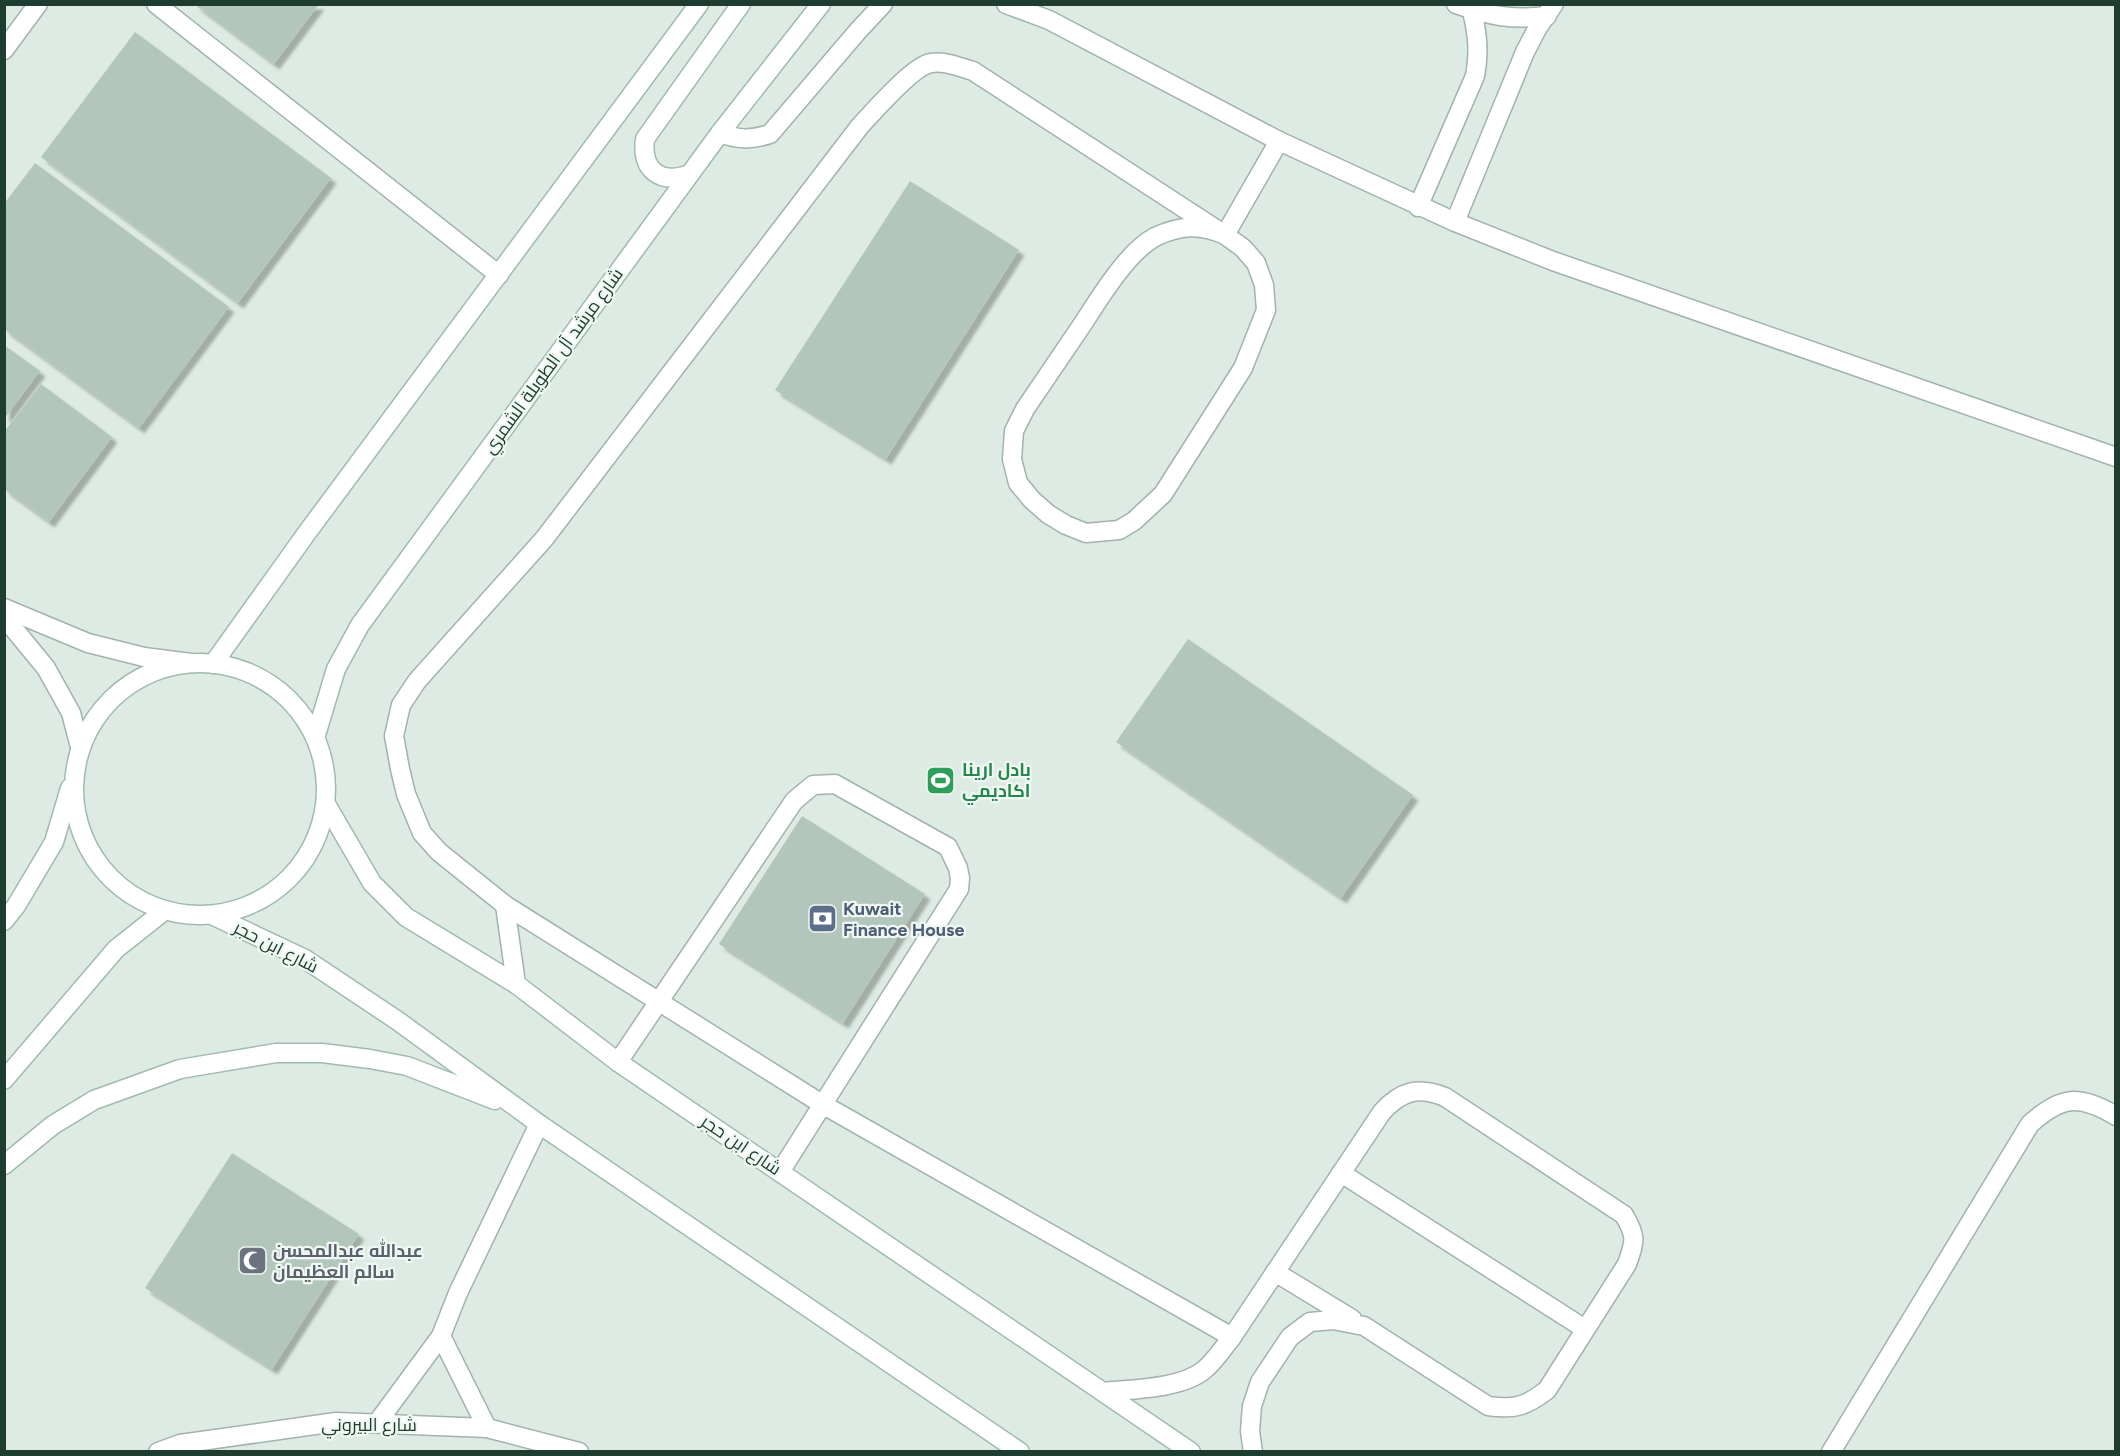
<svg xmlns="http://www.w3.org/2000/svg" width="2120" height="1456" font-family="Figtree,Cairo,sans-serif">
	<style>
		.building { fill: #b3c6bc; filter: url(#shadow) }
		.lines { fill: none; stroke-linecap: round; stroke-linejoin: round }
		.service-casing { stroke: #a1b3aa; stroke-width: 21 }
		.minor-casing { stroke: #a1b3aa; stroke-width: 21 }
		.tertiary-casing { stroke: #a1b3aa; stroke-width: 21 }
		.secondary-casing { stroke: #9ebbad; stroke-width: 21 }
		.service { stroke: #fff; stroke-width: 18 }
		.minor { stroke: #fff; stroke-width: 18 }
		.tertiary { stroke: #fff; stroke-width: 18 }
		.secondary { stroke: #fff; stroke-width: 18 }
		.labels { text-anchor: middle; stroke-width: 4.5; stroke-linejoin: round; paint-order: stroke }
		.street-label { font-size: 18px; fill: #1e3c30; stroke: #eff8f2 }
		.leisure-label { font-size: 18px; font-weight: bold; fill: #27864d; stroke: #eff8f2; text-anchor: start }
		.service-label { font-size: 18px; font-weight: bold; fill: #4e5e75; stroke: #eff8f2; text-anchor: start }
		.worship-label { font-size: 18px; font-weight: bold; fill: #5b616d; stroke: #eff8f2; text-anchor: start }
	</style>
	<defs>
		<filter id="shadow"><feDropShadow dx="5.5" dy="5.5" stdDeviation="1.5" flood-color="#0004"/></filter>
	</defs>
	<rect width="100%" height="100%" fill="#deebe4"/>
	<!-- building -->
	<g class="building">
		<path d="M194,4H319L274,64Z"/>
		<path d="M135,32L331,178L238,303L41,157Z"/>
		<path d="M35,163L229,307L139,428L4,329V204Z"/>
		<path d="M910,181L1019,250L886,459L775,390Z"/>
		<path d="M4,345L40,371L4,419Z"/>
		<path d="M41,384L112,437L49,522L4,489V432Z"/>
		<path d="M1188,639L1413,795L1341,898L1116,742Z"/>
		<path d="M802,816L925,894L843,1023L719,944Z"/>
		<path d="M232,1153L359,1234L272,1369L145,1288Z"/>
	</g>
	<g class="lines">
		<defs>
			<g id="service">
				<path d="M156,4L499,275"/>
				<path d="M1006,4L1049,20L1279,141L1455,222L1553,261L2116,457"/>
				<path d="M1456,4C1491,16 1509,20 1547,16"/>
				<path d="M720,133C739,140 751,140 770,134L857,32L883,4"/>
				<path d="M1418,207L1475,76C1480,51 1477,29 1470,4"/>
				<path d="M1455,222L1525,52L1538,27L1554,4"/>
				<path d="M1225,235C1200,224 1180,225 1155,237C1127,252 1099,299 1082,325C1063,353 1044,381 1025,409L1014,431L1012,459L1018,483L1032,500L1048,514L1066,525L1086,533L1119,530L1134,521L1163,494L1243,368L1266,310L1264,285L1256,263L1243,248L1225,235L973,71C959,67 946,61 931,63C914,65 873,112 860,126L544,539L417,681L401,705L394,736L400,769L406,794L422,833L439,852L505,905L822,1104L1232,1337"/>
				<path d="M1225,235L1279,141"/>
				<path d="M505,905L516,984"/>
				<path d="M618,1062L794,801L813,785L835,784L948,847L958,868L960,878L959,889L780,1172"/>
				<path d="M1341,1173L1585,1329"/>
				<path d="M1275,1272L1352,1319"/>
				<path d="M441,1336L487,1428"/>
				<path d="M1103,1392C1132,1389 1181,1389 1204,1370C1215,1361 1223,1348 1232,1337L1382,1112C1401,1091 1418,1086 1445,1097L1624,1215C1637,1237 1635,1241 1627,1264L1547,1390C1526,1406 1515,1410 1488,1406L1364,1326L1333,1320L1310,1322L1290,1337L1260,1382L1252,1406L1250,1431L1253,1452"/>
				<path d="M377,1423L441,1336L458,1293L539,1124"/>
				<path d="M1831,1452L2030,1124C2061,1096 2079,1094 2116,1116"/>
			</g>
			<path id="minor" d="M4,50L38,4"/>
			<g id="tertiary">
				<path d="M4,608L88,643L144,657L191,663"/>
				<path d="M4,617L46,668L71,713L80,747"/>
				<path d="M158,1452L180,1444L336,1422L487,1428L579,1452"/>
			</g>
			<g id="secondary">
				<path d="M690,174C660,185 641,170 645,139L741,4"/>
				<circle cx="200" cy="789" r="126"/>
				<path d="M213,664L306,534L699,4"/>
				<path d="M316,735L336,669L360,625L720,133L821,4"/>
				<path d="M326,804L372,883L406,917L516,984L618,1062L1191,1452"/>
				<path d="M212,915L305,959L398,1021L539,1124L1020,1452"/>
				<path d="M4,921L16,906L54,842L70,788"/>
				<path d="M4,1080L116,949L164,911"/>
				<path d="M4,1165L53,1125L94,1100L180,1069L276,1053H322L370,1059L407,1066L495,1100"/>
			</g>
		</defs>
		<!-- service casing -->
		<use href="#service" class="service-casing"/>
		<!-- minor casing -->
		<use href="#minor" class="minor-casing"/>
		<!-- tertiary casing -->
		<use href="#tertiary" class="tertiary-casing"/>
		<!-- secondary casing -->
		<use href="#secondary" class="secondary-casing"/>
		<!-- service -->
		<use href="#service" class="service"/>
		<!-- minor -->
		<use href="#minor" class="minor"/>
		<!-- tertiary -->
		<use href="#tertiary" class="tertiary"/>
		<!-- secondary -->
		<use href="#secondary" class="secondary"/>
	</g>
	<!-- icons -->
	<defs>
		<symbol id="stadium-square" viewBox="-11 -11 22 22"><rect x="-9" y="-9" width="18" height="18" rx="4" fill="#2e9e5b" stroke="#eff8f2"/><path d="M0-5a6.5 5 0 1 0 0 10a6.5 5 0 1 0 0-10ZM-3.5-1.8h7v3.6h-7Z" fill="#fff"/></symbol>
		<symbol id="bank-square" viewBox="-11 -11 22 22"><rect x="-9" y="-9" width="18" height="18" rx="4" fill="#5c6f8a" stroke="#eff8f2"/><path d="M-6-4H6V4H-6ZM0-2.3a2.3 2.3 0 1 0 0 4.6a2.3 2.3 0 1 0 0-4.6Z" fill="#fff"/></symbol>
		<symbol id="mosque-square" viewBox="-11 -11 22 22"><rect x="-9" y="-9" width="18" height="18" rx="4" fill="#6b7280" stroke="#eff8f2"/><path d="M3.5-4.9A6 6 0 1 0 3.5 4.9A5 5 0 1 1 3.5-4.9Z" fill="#fff"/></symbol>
	</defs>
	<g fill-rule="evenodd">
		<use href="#stadium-square" x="924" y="764" width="33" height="33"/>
		<use href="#bank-square" x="806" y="902" width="33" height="33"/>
		<use href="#mosque-square" x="236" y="1244" width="33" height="33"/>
	</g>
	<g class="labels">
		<!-- street labels -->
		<g class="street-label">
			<text transform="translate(553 361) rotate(-54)" y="6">شارع مرشد آل الطويلة الشمري</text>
			<text transform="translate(276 947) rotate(27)" y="6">شارع ابن حجر</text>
			<text transform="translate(741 1145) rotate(34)" y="6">شارع ابن حجر</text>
			<text x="369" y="1431">شارع البيروني</text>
		</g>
		<!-- leisure labels -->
		<g class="leisure-label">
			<text x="962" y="776">بادل ارينا<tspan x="962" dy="21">اكاديمي</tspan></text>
		</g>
		<!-- service labels -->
		<g class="service-label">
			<text x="843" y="915">Kuwait<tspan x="843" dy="21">Finance House</tspan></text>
		</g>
		<!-- worship labels -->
		<g class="worship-label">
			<text x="273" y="1257">عبدالله عبدالمحسن<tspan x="273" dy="21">سالم العظيمان</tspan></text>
		</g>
	</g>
	<!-- border -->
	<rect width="2120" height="1456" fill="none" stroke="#1e3c30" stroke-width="12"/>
</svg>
